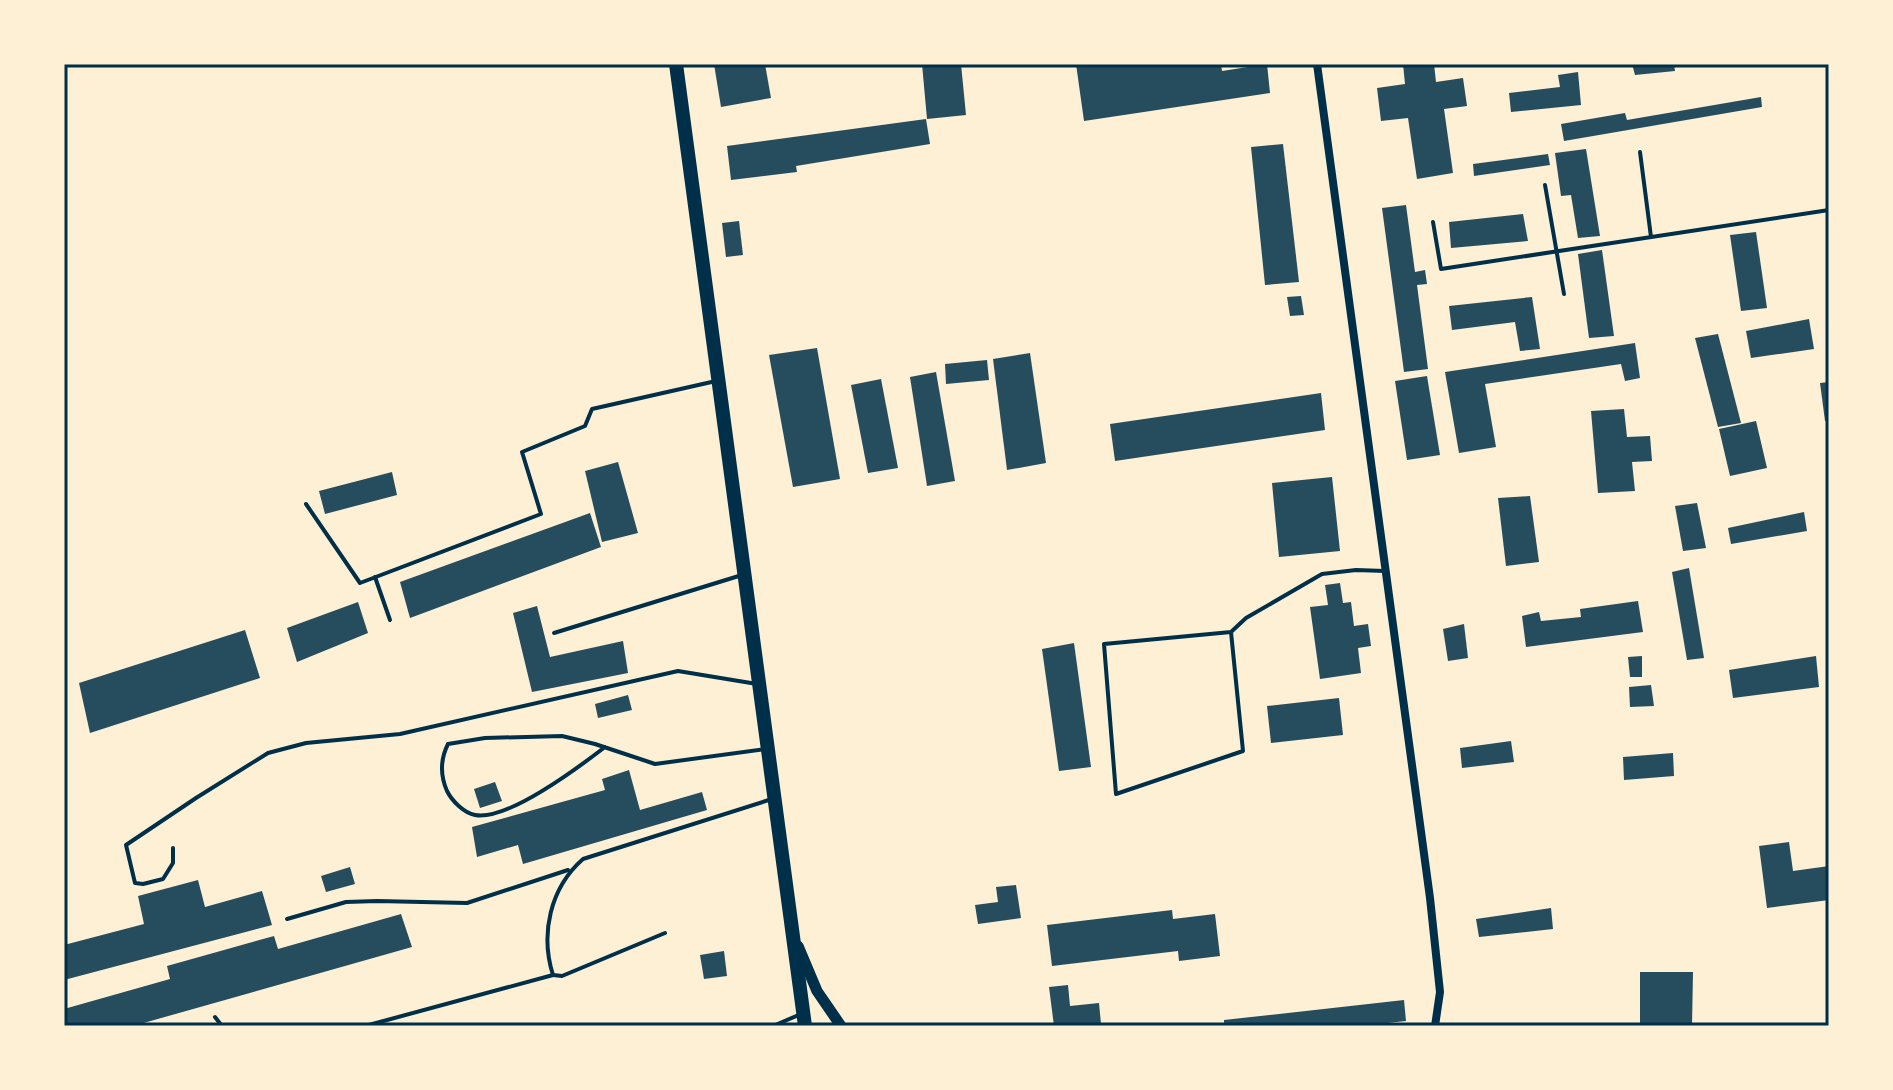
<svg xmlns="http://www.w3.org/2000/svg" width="1893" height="1090" font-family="'Fira Sans',sans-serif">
<rect width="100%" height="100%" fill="#fdf0d5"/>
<!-- building -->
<g fill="#264d5e">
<polygon points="714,64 765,64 771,98 721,107"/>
<polygon points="922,64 961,64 966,115 927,119"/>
<polygon points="1076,64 1221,64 1222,71 1267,64 1270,93 1084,121"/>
<polygon points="1403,64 1434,64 1436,82 1463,78 1467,106 1444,109 1453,173 1417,179 1408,118 1381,121 1377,88 1405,84"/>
<polygon points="1632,64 1674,64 1675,71 1635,75"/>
<polygon points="1578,72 1581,105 1511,112 1509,93 1560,87 1558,75"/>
<polygon points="1761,97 1762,107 1564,141 1561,124 1625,113 1627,120"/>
<polygon points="926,119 930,144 796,166 797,172 731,180 727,146"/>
<polygon points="1283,144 1299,282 1265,285 1251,147"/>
<polygon points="1586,149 1600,236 1578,238 1571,195 1561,196 1555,153"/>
<polygon points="1548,154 1550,165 1474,176 1473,164"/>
<polygon points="1406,205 1415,272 1425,270 1427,284 1417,285 1428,369 1404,372 1382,208"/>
<polygon points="1523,214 1528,241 1451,248 1449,222"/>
<polygon points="739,221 743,255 726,257 722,223"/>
<polygon points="1756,232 1767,308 1741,311 1730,235"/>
<polygon points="1602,250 1614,336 1589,338 1578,254"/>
<polygon points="1301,296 1304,315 1290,316 1287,297"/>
<polygon points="1532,297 1540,349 1520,351 1515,322 1452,330 1449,306"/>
<polygon points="1809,319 1814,349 1751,358 1746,331"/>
<polygon points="1718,334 1741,423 1718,427 1695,338"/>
<polygon points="1635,343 1640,378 1625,381 1621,364 1485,384 1496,447 1459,453 1445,372"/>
<polygon points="817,348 840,479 793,487 769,355"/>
<polygon points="1030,353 1046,463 1007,470 993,359"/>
<polygon points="987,360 989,380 946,384 945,364"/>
<polygon points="936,372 955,481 927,486 910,377"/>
<polygon points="1427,376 1440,455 1407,460 1395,381"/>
<polygon points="881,379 898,468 868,473 851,385"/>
<polygon points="1829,382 1829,421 1825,421 1820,383"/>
<polygon points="1321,393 1325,430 1115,461 1110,424"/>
<polygon points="1624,409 1627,437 1650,436 1652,461 1632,462 1635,491 1598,493 1591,411"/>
<polygon points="1756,421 1767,468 1730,476 1719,429"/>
<polygon points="618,462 638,533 602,542 585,471"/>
<polygon points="392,472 397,495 325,514 319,491"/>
<polygon points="1332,477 1340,551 1279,557 1272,483"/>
<polygon points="1530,496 1539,562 1506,566 1498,498"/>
<polygon points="1697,503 1706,548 1683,551 1675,506"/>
<polygon points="1804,512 1807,531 1731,544 1728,528"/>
<polygon points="590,513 601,547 410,618 400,582"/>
<polygon points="1689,568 1704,658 1687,660 1672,572"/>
<polygon points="1340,583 1343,603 1351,602 1354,626 1368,624 1371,646 1358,648 1361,673 1320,679 1310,607 1328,605 1325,585"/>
<polygon points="1638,601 1643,632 1526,647 1522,616 1539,612 1541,621 1581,617 1580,609"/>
<polygon points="358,602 368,633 297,662 287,628"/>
<polygon points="537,606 550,657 623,641 628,673 532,692 513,613"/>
<polygon points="1464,624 1468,658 1448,661 1443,629"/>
<polygon points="245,630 260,678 90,733 79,683"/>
<polygon points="1074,643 1091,767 1059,771 1042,649"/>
<polygon points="1642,656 1642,677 1630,677 1628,657"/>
<polygon points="1816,656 1819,687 1733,698 1729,670"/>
<polygon points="1651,685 1654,706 1630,707 1629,687"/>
<polygon points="628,695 632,710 598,718 595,704"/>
<polygon points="1339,698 1343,735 1271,743 1267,706"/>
<polygon points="1511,741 1514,762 1462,768 1460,748"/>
<polygon points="1673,753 1674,776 1624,780 1623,757"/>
<polygon points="629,770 640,810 702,792 707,810 523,864 518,845 477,857 472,827 605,790 602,779"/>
<polygon points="495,782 502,801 480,808 474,789"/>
<polygon points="1789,842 1793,871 1829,866 1829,900 1767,908 1759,846"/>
<polygon points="350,867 355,884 326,892 321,876"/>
<polygon points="198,880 205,907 262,891 272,925 64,980 64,945 144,924 138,896"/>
<polygon points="1016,885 1021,918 978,924 975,905 998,902 996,887"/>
<polygon points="1551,908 1553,929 1479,937 1476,919"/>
<polygon points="1172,910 1173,919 1215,914 1220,956 1179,961 1178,951 1052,966 1047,925"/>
<polygon points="401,914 412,947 133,1026 67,1026 64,1009 170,979 167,966 274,936 278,949"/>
<polygon points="724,951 727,976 704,979 700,955"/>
<polygon points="1640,972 1693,972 1692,1026 1640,1026"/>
<polygon points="1068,985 1070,1006 1099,1003 1101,1024 1054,1026 1049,987"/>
<polygon points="1404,1000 1406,1021 1360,1026 1224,1026 1224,1020"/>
</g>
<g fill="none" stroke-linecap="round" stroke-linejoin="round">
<!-- service -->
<g stroke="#003049" stroke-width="4">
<polyline points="1640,152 1651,237"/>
<polyline points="1545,185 1564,294"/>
<polyline points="1433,222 1441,269 1829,210"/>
<polyline points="306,504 360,583 541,514 522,452 585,426 592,409 716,381"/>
<polyline points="375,577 390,620"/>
<polyline points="1231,632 1243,751 1116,794 1104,644 1231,632 1246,618 1322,574 1356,570 1385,571"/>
<polyline points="554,633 742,575"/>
<path d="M605,747C579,767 507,821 475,815C464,813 452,801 447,791C440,775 440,760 448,744L485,738L562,736L595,744L655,764L766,749"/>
<polyline points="173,848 173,863 163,879 143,884 135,883 126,845 196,798 268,753 306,743 400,734 678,671 757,684"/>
<polyline points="287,919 346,902 377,901 467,903 568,870"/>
<path d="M665,933L562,976L553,975C540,934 550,888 583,859L772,799"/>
<polyline points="215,1017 222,1026"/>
<polyline points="365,1026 553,975"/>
<polyline points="773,1026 801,1014"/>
</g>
<!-- minor -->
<polyline stroke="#003049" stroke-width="8" points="1317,64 1430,898 1440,992 1435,1026"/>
<!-- tertiary -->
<polyline stroke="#003049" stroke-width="11" points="798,946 817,991 841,1026"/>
<!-- primary -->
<polyline stroke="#003049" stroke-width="14" points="676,64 805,1026"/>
</g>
<!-- border -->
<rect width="1893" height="1090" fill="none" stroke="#fdf0d5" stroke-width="132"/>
<rect x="66" y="66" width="1761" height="958" fill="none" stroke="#003049" stroke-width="3"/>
</svg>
